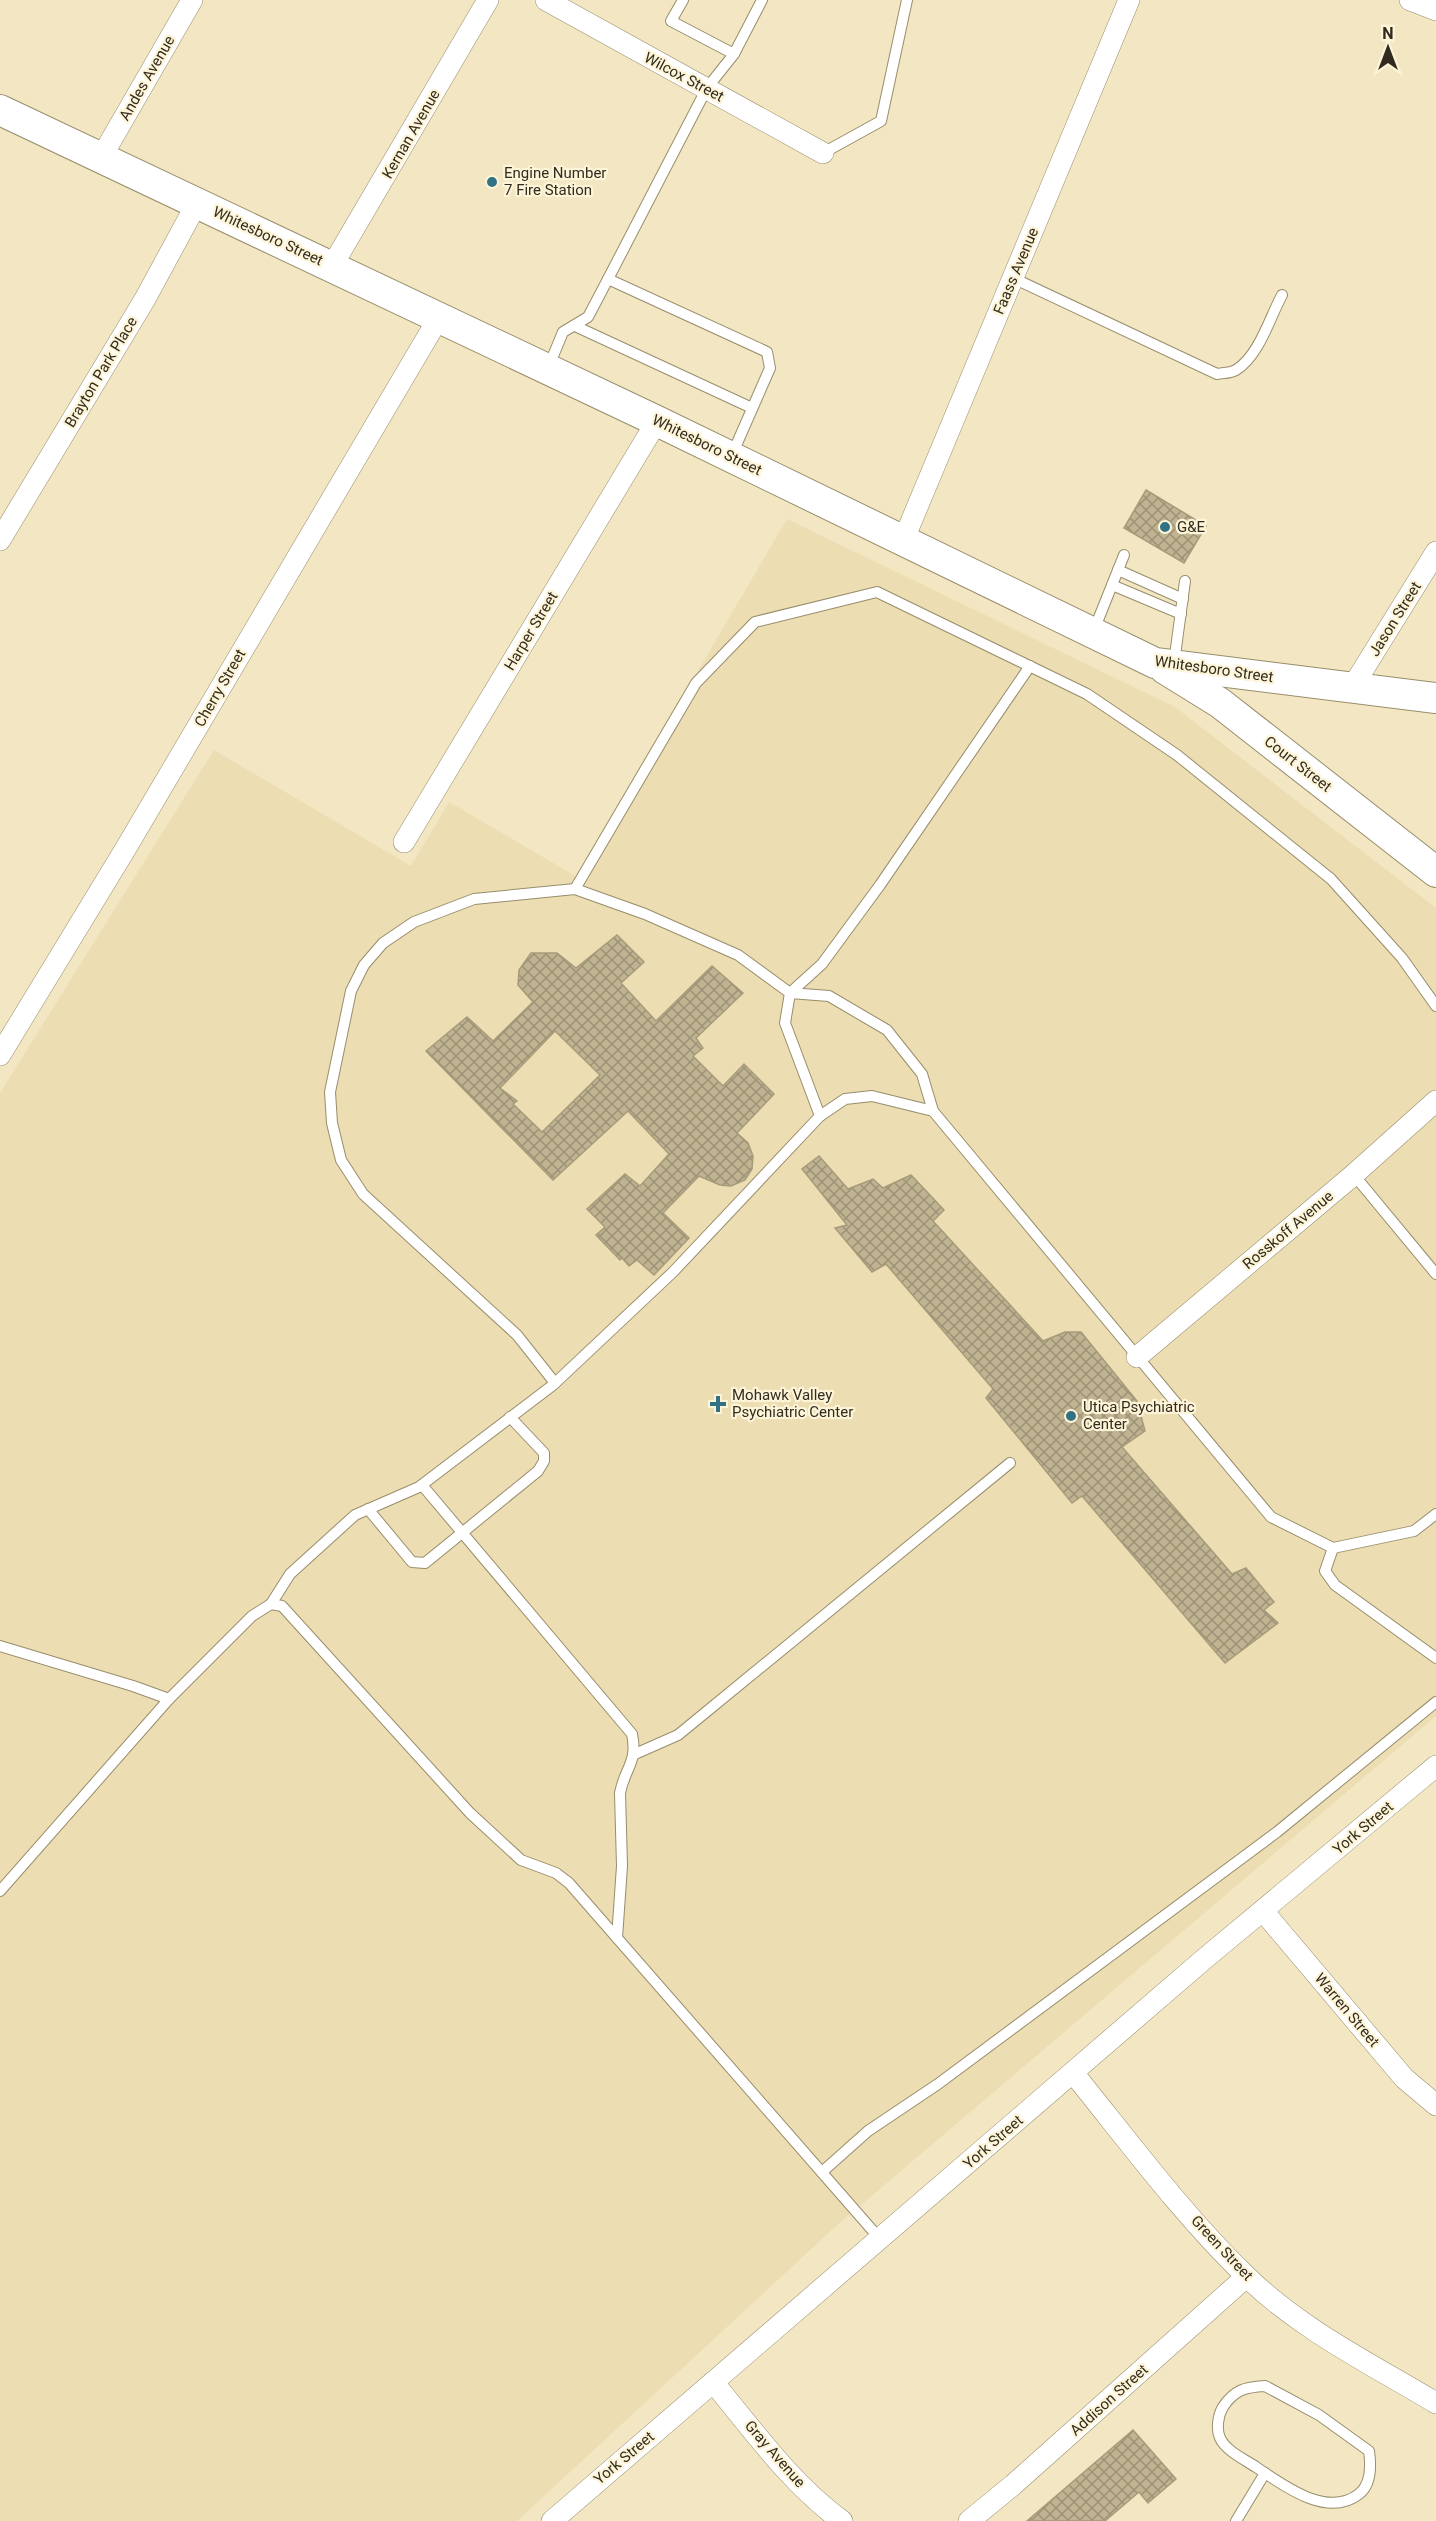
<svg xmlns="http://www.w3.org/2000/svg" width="1436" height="2521" font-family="Roboto,sans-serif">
<defs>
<pattern id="building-cross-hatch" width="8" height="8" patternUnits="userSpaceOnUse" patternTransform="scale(1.5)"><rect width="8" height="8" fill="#bfb391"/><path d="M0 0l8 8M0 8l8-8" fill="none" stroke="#9c9276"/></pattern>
</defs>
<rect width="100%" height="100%" fill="#f3e7c3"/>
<!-- built -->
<polygon fill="#ecddb2" points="787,519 1175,707 1436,908 1436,1716 835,2227 517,2521 0,2521 0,1093 214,750 411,866 449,802 577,877"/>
<!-- building -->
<g fill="url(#building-cross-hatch)" stroke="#a79b7a" stroke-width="1.5" fill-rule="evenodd">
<polygon points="1146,490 1206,526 1184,563 1124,528"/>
<path d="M617,935L644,962L621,983L656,1021L712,966L743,993L696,1038L703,1048L693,1056L723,1086L744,1064L774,1094L737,1133L748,1143L753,1156L752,1169L745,1180L731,1186L720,1185L699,1176L663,1213L689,1238L654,1275L637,1260L629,1266L622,1258L620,1260L596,1235L605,1227L587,1209L625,1174L640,1186L669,1154L628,1111L553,1180L426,1051L467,1017L493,1041L533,1002L518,985L519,970L531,953H557L576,968ZM555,1031L600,1075L542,1132L513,1104L517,1101L500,1088Z"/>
<polygon points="819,1156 848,1189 873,1179 883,1188 911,1175 944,1210 933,1221 1043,1341 1065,1332 1081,1332 1137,1401 1145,1431 1122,1447 1232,1574 1246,1568 1274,1602 1264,1610 1278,1623 1225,1663 1082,1496 1072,1503 986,1398 993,1389 886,1264 872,1272 835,1228 847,1225 802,1169"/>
<polygon points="1133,2430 1176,2479 1148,2503 1139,2492 1105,2521 1027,2521"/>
</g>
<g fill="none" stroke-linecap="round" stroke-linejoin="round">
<!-- lane casing -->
<g stroke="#988d6c" stroke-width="12">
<g id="lane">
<polyline points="683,0 671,21 734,54"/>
<polyline points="823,153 881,121 907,0"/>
<path d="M1013,278L1217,374C1223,373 1231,373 1236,370C1259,356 1270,317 1282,295"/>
<polyline points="608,279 707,88 734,54 762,0"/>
<polyline points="575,326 752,408"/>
<polyline points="548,368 563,332 588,317 608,279 767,352 770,368 731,457"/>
<polyline points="1118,570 1183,599"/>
<polyline points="1112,585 1181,614"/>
<polyline points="1094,630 1124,555"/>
<polyline points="1174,663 1185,581"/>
<polyline points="575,889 696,683 755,622 877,592 1087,694 1177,755 1331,879 1402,958 1436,1006"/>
<polyline points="820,1116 785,1023 790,993 829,996 887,1030 922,1074 933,1111"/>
<polyline points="1354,1175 1436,1274"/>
<polyline points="555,1383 517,1335 363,1194 341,1160 332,1123 330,1092 351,991 364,965 383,943 414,922 474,899 575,889 645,914 738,955 790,993 822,964 880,885 1030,666"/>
<path d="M422,1485L632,1734C638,1763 625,1767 620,1793L622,1866L617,1938"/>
<polyline points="368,1509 412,1562 425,1563 538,1471 544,1461 544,1453 510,1417"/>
<polyline points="1333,1548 1325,1571 1335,1585 1436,1658"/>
<polyline points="271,1604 290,1574 355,1515 419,1487 553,1385 673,1272 820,1116 845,1099 872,1096 933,1111 1271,1517 1333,1548 1414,1531 1436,1514"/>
<polyline points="0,1646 133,1686 169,1699 252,1616 271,1604 282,1606 470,1813 521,1860 556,1873 569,1883 880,2239"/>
<polyline points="635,1754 678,1735 1010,1463"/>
<polyline points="0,1891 169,1699"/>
<polyline points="822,2172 868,2131 938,2084 1277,1832 1436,1702"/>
<path d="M1265,2386L1319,2415L1369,2451C1371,2465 1372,2484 1359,2494C1327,2519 1283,2485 1256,2467C1244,2459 1226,2451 1220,2438C1216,2429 1218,2415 1223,2407C1234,2390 1245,2387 1265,2386Z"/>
<polyline points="1236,2521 1265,2473"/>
</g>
</g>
<!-- street casing -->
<g stroke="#988d6c" stroke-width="22">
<g id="street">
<polyline points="546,0 823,153"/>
<polyline points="1410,0 1436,10"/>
<polyline points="102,156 192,0"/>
<polyline points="332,266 488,0"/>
<polyline points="0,540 145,299 197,203"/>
<polyline points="903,541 1129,0"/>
<polyline points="1353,686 1436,552"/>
<polyline points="404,842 657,421"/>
<polyline points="0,1055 126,848 438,319"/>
<polyline points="1137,1357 1351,1177 1436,1101"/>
<polyline points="1263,1911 1404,2078 1436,2105"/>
<path d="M1074,2074C1129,2142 1183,2215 1246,2276C1300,2329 1371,2364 1436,2403"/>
<path d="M713,2382C753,2430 791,2484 842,2521"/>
<polyline points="552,2521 1203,1960 1436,1766"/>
<polyline points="969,2521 1013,2485 1246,2277"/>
</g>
</g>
<!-- secondary casing -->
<g stroke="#988d6c" stroke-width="32">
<g id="secondary">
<polyline points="0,110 657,421 1155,663 1436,698"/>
<polyline points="1165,669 1220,703 1436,872"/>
</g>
</g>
<!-- lane -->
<use href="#lane" stroke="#fff" stroke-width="10"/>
<!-- street -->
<use href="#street" stroke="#fff" stroke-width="21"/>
<!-- secondary -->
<use href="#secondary" stroke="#fff" stroke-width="30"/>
</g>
<!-- markers -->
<g fill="#317285" stroke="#fef4d8" stroke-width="2">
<circle cx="492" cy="182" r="6"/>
<circle cx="1165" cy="527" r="6"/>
<path d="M715 1395h6v6h6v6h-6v6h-6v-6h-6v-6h6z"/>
<circle cx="1071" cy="1416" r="6"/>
</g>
<g text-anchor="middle" stroke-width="4.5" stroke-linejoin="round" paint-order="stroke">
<!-- street labels -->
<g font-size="15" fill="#312c1f" stroke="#fef4d8">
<text transform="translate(684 77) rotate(28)" y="5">Wilcox Street</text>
<text transform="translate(147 78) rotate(-60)" y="5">Andes Avenue</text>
<text transform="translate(411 134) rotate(-60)" y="5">Kernan Avenue</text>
<text transform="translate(268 236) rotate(25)" y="5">Whitesboro Street</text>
<text transform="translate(1016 271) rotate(-67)" y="5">Faass Avenue</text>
<text transform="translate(101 372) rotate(-59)" y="5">Brayton Park Place</text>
<text transform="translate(707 445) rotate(26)" y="5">Whitesboro Street</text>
<text transform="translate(1395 619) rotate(-58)" y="5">Jason Street</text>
<text transform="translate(531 631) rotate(-59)" y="5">Harper Street</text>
<text transform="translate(1214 669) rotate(8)" y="5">Whitesboro Street</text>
<text transform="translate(220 688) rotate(-60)" y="5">Cherry Street</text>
<text transform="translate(1298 764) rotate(38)" y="5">Court Street</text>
<text transform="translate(1288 1230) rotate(-40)" y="5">Rosskoff Avenue</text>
<text transform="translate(1363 1828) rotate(-40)" y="5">York Street</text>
<text transform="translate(1347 2010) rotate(50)" y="5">Warren Street</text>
<text transform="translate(993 2142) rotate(-41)" y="5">York Street</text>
<text transform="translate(1222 2248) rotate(47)" y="5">Green Street</text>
<text transform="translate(1109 2400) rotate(-42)" y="5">Addison Street</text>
<text transform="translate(775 2454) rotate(49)" y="5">Gray Avenue</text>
<text transform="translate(624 2458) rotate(-40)" y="5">York Street</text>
</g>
<!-- poi labels -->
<g font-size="15" fill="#312c1f" stroke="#fef4d8" text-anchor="start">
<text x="504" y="178">Engine Number<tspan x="504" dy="17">7 Fire Station</tspan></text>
<text x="1177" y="532">G&amp;E</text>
<text x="732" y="1400">Mohawk Valley<tspan x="732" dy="17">Psychiatric Center</tspan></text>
<text x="1083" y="1412">Utica Psychiatric<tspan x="1083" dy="17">Center</tspan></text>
</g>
</g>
<!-- north arrow -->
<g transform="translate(1388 48)" stroke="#fef4d8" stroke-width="4.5" paint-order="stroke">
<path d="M0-4.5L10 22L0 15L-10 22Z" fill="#312c1f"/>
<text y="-9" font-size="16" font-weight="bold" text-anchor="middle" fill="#312c1f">N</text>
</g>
</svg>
